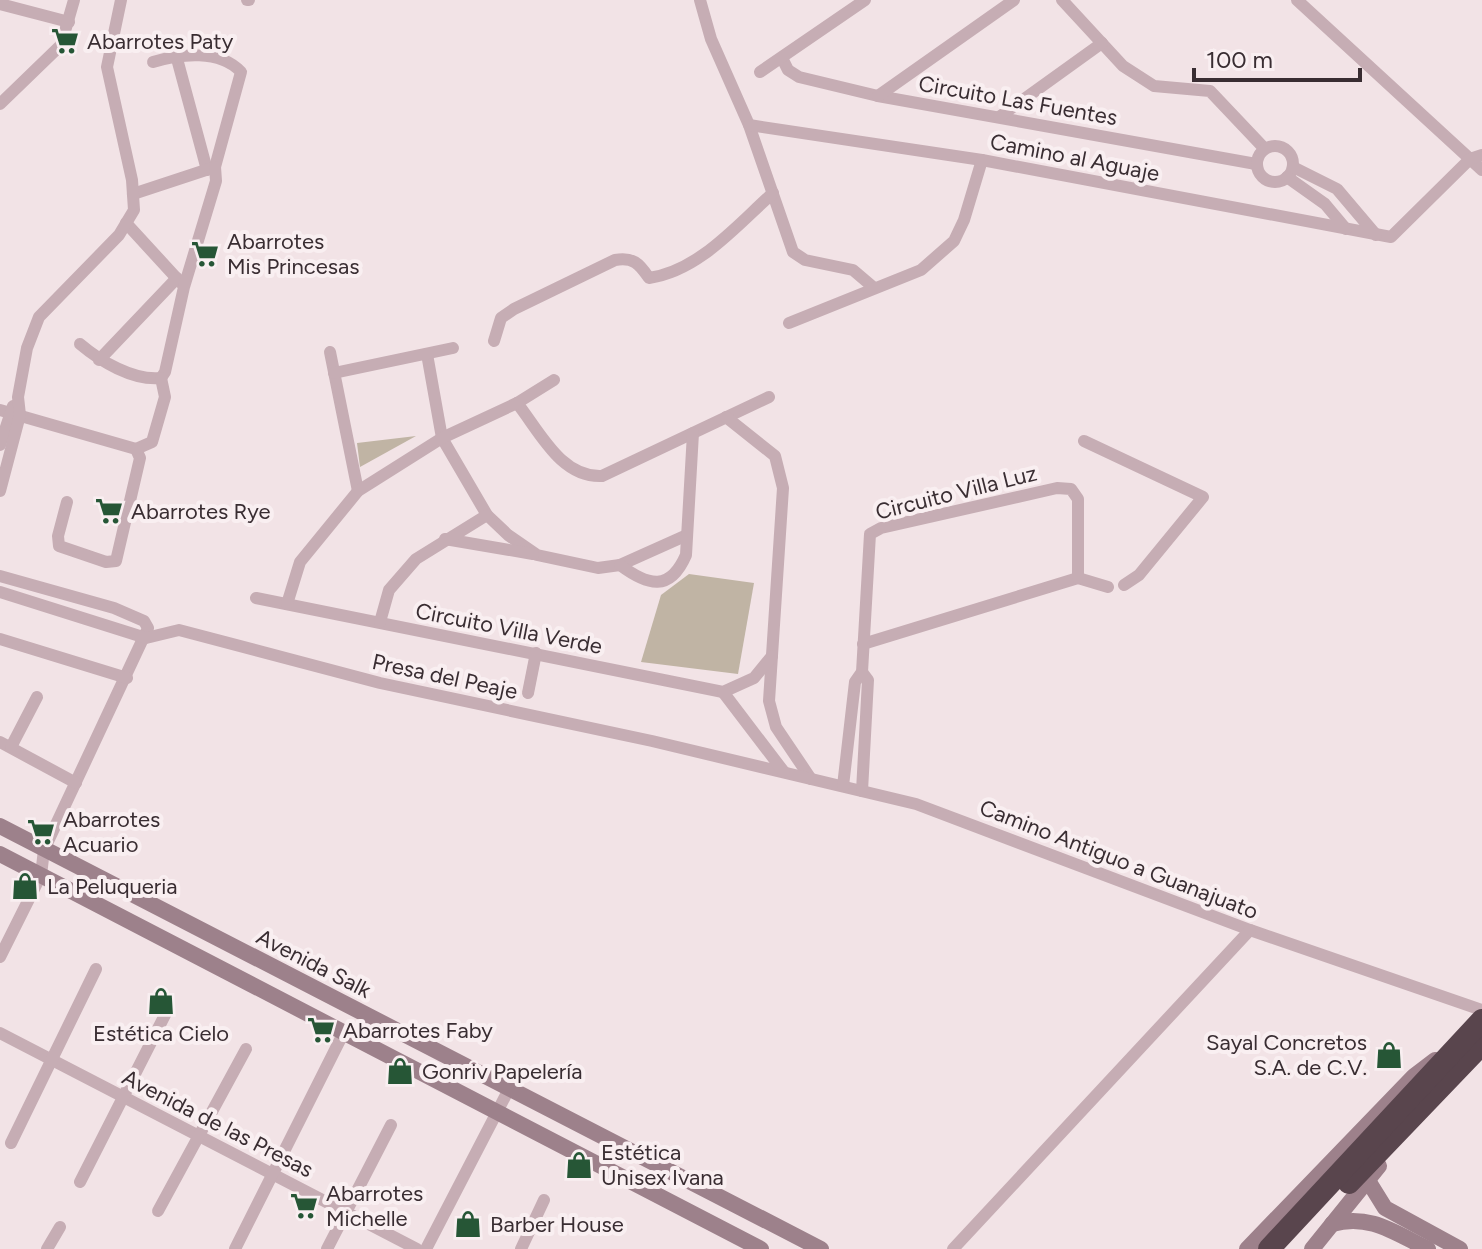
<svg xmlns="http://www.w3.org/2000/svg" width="1482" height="1249" font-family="Figtree,sans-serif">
<rect width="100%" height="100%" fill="#f2e3e6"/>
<!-- green -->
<g fill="#c0b4a4">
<polygon points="416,436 360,467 357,443"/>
<polygon points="689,574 754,583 738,674 641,662 661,595"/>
</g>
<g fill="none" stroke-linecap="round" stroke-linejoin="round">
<!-- street -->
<g stroke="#c6adb4" stroke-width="12">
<polyline points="247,0 249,0"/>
<polyline points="700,0 711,39 749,125 793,252 805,260 853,270 873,287"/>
<polyline points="1062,0 1123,66 1154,86 1210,91 1264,148"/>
<polyline points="1297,0 1482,170"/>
<polyline points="0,4 69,22"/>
<polyline points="176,55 207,170"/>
<polyline points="782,58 788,70 799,77 878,96 1256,164"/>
<polyline points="760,72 865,0"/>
<polyline points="878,96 1014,0"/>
<polyline points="0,104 61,45 74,0"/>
<polyline points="999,117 1102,43"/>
<polyline points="749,125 982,160 1391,237 1470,159 1482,155"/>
<circle cx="1275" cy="164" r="18"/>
<polyline points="1293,167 1337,189 1376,235"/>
<polyline points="1287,177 1325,204 1346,229"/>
<path d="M133,194L215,167L241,72C220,49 180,54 153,62"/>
<polyline points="126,223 181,283"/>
<polyline points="789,323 921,270 954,241 964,220 982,160"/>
<path d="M494,341L501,318L514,309L615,260C633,257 639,263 649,278C699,271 737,225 773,193"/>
<path d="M80,344C100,361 133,381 161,378"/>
<polyline points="330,352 358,491"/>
<polyline points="427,354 442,438 487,515 508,535 537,555 598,568 620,565 687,535"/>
<polyline points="99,360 177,278"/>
<polyline points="334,373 453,348"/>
<polyline points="161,378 165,372 184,287 216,181 215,167"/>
<path d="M517,403C540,432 561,478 602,476L769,397"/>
<polyline points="0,410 136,449 140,458 116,561 106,562 59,546 58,536 67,502"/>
<polyline points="726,417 775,456 783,488 769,701 776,727 811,779"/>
<polyline points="1084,441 1203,497 1139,575 1124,585"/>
<polyline points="0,445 13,406"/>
<polyline points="136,449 152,442 165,397 161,378"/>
<polyline points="0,491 20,415 18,397 27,348 39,317 119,235 134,210 132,180 107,67 121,0"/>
<polyline points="445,539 533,554"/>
<path d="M620,565C648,586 670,592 686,555L693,433"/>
<polyline points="0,576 114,608 144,621 148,628 44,850 41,875 0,957"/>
<polyline points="0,592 146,638 179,630 380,683 652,741 916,804 1250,930 1482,1010"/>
<polyline points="256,598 723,692 754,678 772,656"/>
<polyline points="287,604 300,562 358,491 442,438 517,403 554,380"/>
<polyline points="380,622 389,590 416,559 487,515"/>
<polyline points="0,639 127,678"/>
<polyline points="863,644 1078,578 1108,587"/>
<polyline points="862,672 868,680 862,791"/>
<polyline points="723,692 784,772"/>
<polyline points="528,693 536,653"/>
<polyline points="0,742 76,783"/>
<polyline points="11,747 37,697"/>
<polyline points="843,786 855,682 862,672 870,534 881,528 1057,488 1071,489 1078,499 1078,578"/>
<polyline points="0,1033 417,1249"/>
<polyline points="11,1143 96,969"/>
<polyline points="80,1182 169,1007"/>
<polyline points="158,1211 246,1049"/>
<polyline points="47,1249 60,1227"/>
<polyline points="235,1249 344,1032"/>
<polyline points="327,1249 391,1125"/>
<polyline points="426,1249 509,1089"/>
<polyline points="521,1249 544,1200"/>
<polyline points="953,1249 1250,930"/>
</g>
<!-- secondary -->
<g stroke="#9d818b" stroke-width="16">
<polyline points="0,826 821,1249"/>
<polyline points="0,854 761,1249"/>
<polyline points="1367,1179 1385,1208 1460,1249"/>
<path d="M1332,1224C1369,1213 1395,1233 1428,1249"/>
<polyline points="1247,1249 1414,1076 1435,1060"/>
<polyline points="1312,1249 1379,1166"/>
</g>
<!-- highway -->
<g stroke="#59454d" stroke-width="22">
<polyline points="1349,1183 1482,1044"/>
<polyline points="1269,1249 1482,1020"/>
</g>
</g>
<!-- icons -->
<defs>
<g id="supermarket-bare" transform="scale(2.16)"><path d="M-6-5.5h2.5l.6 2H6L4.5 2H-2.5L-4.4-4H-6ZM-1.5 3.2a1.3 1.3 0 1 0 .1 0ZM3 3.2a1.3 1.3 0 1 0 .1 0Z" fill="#265636" stroke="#f9eff1" stroke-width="2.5" paint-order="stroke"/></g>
<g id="shop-bare" transform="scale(2.16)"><path d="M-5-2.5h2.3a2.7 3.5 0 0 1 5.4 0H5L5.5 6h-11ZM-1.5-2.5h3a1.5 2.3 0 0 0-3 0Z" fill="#265636" stroke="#f9eff1" stroke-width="2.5" paint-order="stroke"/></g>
</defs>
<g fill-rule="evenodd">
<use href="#supermarket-bare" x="65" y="41"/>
<use href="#supermarket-bare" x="205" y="254"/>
<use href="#supermarket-bare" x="109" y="511"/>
<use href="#supermarket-bare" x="41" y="832"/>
<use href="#shop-bare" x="25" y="886"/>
<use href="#shop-bare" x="161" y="1001"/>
<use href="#supermarket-bare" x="321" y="1030"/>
<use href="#shop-bare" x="1389" y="1055"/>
<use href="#shop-bare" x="400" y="1071"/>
<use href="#shop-bare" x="579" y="1165"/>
<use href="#supermarket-bare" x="304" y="1206"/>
<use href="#shop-bare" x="468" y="1224"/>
</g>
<g text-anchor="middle" stroke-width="8" stroke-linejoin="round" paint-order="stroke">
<!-- poi labels -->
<g font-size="22" fill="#392d32" stroke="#f9eff1" text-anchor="start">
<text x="87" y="49">Abarrotes Paty</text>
<text x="227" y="249">Abarrotes<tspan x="227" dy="25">Mis Princesas</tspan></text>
<text x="131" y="519">Abarrotes Rye</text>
<text x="63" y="827">Abarrotes<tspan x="63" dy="25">Acuario</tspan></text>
<text x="47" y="894">La Peluqueria</text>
<text x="343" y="1038">Abarrotes Faby</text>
<text x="161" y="1041" text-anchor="middle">Estética Cielo</text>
<text x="1367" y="1050" text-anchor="end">Sayal Concretos<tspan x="1367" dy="25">S.A. de C.V.</tspan></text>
<text x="422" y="1079">Gonriv Papelería</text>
<text x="601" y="1160">Estética<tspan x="601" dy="25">Unisex Ivana</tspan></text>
<text x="326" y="1201">Abarrotes<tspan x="326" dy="25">Michelle</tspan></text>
<text x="490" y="1232">Barber House</text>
</g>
<!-- street labels -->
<g font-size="22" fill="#392d32" stroke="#f9eff1">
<text transform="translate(1018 100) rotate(10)" y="8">Circuito Las Fuentes</text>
<text transform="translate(1075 157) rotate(11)" y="8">Camino al Aguaje</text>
<text transform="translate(956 492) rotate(-14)" y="8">Circuito Villa Luz</text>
<text transform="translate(509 628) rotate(11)" y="8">Circuito Villa Verde</text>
<text transform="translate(445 676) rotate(12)" y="8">Presa del Peaje</text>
<text transform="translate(1119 859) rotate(21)" y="8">Camino Antiguo a Guanajuato</text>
<text transform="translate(314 963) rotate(27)" y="8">Avenida Salk</text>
<text transform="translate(218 1123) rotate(27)" y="8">Avenida de las Presas</text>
</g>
</g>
<!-- scale -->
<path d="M1194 68v12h166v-12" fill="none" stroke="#392d32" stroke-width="4"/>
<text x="1206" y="68" font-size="24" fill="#392d32" stroke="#f9eff1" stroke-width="6" paint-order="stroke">100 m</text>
</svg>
